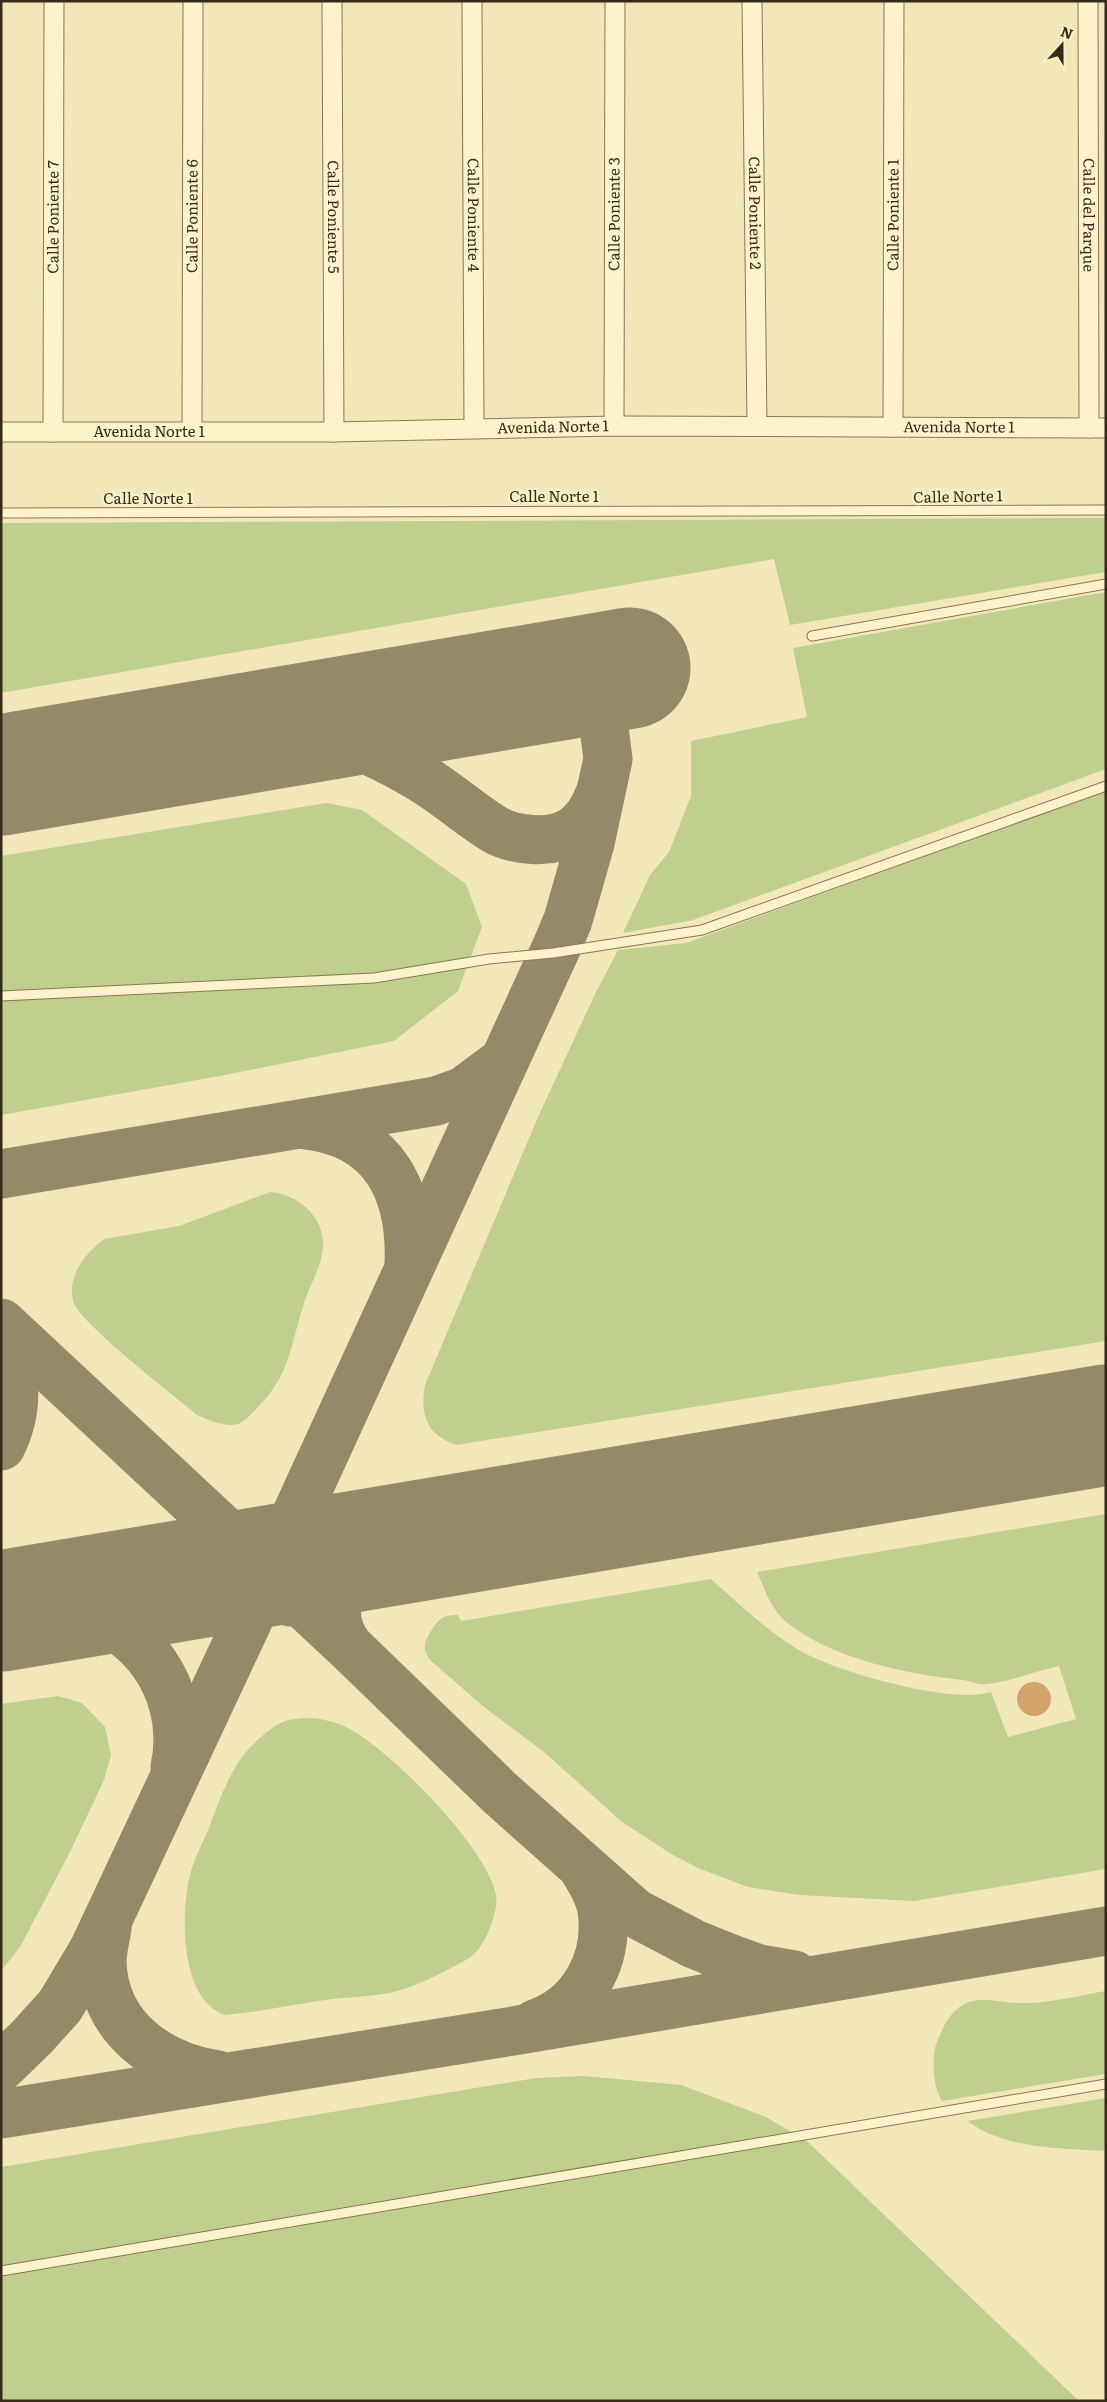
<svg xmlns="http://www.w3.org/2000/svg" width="1107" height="2402" font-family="Literata,serif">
<rect width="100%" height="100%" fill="#f1e7b9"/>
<!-- green -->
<g fill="#c0cf8d">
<polygon points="1106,518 1106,572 790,625 774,559 1,693 1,523"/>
<polygon points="1106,592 1106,769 693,920 623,933 650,875 669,852 691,796 691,741 807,717 793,648"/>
<path d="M1106,790V1341L456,1445C426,1434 420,1415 425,1385L538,1117L595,994L618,950L686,943Z"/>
<polygon points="327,803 362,810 466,884 482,927 458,991 394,1041 220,1076 1,1115 1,856"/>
<path d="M270,1192C296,1194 322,1214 323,1242C324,1262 311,1283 305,1300C291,1342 291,1374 258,1407C252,1413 246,1421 238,1424C226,1428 209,1420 197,1415C175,1396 79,1323 73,1301C67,1275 85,1254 104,1239L179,1226Z"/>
<path d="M1106,1514V1869L914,1901L799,1895L748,1887L698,1868L673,1855L622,1822L544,1752L484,1707L430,1660C427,1656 424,1650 425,1645C426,1638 436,1621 442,1618C447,1615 454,1615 458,1615L461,1621L711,1579C739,1604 766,1630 797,1649C833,1671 951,1705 991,1692L1008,1737L1076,1719L1059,1666C1035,1671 1010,1682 986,1684C979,1685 971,1681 963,1680C906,1674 831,1659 785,1621C770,1607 765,1590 757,1572Z"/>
<polygon points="58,1696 82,1703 105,1727 111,1755 104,1780 70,1852 20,1947 1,1971 1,1704"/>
<path d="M304,1718C320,1718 334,1721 348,1728C390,1750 487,1847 496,1895C499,1909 487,1940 477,1951C470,1959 458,1964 449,1969C435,1976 420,1984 404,1989C377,1998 346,1996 318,2001C287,2006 256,2012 225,2015C179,2000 180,1910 191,1871C195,1858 201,1845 207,1833C216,1809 225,1782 240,1760C250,1746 268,1728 285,1721C291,1719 298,1719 304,1718Z"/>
<path d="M1106,1991V2074L942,2101C934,2087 933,2072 934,2057C934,2046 939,2038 943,2028C965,1985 994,2005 1030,2003C1055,2002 1081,1995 1106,1991Z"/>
<polygon points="584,2076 681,2085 766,2117 808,2142 1079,2401 1,2401 1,2167 536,2078"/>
<path d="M1106,2098V2151C1062,2148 1003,2149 968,2121Z"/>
</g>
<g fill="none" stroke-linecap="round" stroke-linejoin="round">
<!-- taxiway -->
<g stroke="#948969" stroke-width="49">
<path d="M236,736C275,732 313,730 352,744C377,753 403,767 426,781C450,796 471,815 494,829C514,841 551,844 571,832C585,824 595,808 600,793"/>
<path d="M306,1125C385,1134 412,1192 409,1265"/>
<polyline points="1,1174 436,1101 464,1091 503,1062"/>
<polyline points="1,1323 349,1647 500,1793 635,1913 694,1944 726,1957 759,1969 794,1975"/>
<path d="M1,1339C17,1376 19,1410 1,1446"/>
<polyline points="254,1532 283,1543 301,1546 377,1547"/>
<path d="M105,1593C151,1586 205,1571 252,1583C265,1587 278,1595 290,1602"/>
<path d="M23,1607C44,1609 67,1609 88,1615C152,1634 189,1703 175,1767"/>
<path d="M349,1647C331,1623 332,1591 353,1568C365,1556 382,1550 397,1545"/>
<path d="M107,1928C105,1940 102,1951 102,1962C104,2028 158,2066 218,2075"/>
<path d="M535,2024C583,2008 609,1960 602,1910C600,1895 591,1881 583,1868"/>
<polyline points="1,2067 32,2037 60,2006 94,1949 243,1631 558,944 568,920 590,843 608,759 597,672"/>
<polyline points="1,2114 519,2030 1106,1931"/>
</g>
<!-- runway -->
<g stroke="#948969" stroke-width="121">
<polyline points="1,775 630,668"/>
<polyline points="1,1611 1106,1425"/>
</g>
</g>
<!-- building -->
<circle fill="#d3a36b" cx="1034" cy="1699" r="17"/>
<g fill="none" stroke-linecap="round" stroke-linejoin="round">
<!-- service casing -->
<g stroke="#897653" stroke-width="11">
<g id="service">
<polyline points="1,513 1106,510"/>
<polyline points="812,636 1106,584"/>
<polyline points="1,996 374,978 489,959 553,953 702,930 1106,786"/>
<polyline points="1,2271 1106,2084"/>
</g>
</g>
<!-- minor casing -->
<g stroke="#897653" stroke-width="21">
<g id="minor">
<path id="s1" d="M332,1L334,432"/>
<path id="s2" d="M472,1L474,428"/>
<path id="s3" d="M752,1L757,425"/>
<path id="s4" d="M1088,1L1089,428"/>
<path id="s5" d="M614,426L615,1"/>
<path id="s6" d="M893,427L894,1"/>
<path id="s7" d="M192,431L193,1"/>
<path id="s8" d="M1,432H334L614,426L1106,428"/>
<path id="s9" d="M53,432L54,1"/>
</g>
</g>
<!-- service -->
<use href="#service" stroke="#fcf3cd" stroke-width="9"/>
<!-- minor -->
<use href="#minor" stroke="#fcf3cd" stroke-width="19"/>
</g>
<g text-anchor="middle" stroke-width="5" stroke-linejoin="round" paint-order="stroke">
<!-- street labels -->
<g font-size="15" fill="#362b19" stroke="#f8f0c9">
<text dy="5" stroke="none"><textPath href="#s5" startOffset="212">Calle Poniente 3</textPath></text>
<text dy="5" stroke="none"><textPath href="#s3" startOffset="212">Calle Poniente 2</textPath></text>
<text dy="5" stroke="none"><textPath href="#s6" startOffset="212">Calle Poniente 1</textPath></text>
<text dy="5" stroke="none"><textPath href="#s2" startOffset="214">Calle Poniente 4</textPath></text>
<text dy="5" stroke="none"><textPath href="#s4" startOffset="214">Calle del Parque</textPath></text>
<text dy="5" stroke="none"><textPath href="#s7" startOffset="215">Calle Poniente 6</textPath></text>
<text dy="5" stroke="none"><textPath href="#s9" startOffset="215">Calle Poniente 7</textPath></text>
<text dy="5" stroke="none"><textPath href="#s1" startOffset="216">Calle Poniente 5</textPath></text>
<text dy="5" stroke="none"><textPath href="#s8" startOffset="552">Avenida Norte 1</textPath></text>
<text dy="5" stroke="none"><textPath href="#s8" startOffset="958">Avenida Norte 1</textPath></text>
<text dy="5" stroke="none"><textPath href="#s8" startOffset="148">Avenida Norte 1</textPath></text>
<text x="554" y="502">Calle Norte 1</text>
<text transform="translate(958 497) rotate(-1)" y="5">Calle Norte 1</text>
<text x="148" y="504">Calle Norte 1</text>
</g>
</g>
<!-- border -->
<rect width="1107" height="2402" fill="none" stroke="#362b19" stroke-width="5"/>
<!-- north arrow -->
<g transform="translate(1062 45) rotate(21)" stroke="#f8f0c9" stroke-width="4" paint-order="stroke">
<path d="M0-4L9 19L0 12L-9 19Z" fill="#362b19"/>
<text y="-8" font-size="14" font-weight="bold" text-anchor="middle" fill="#362b19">N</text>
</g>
</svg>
